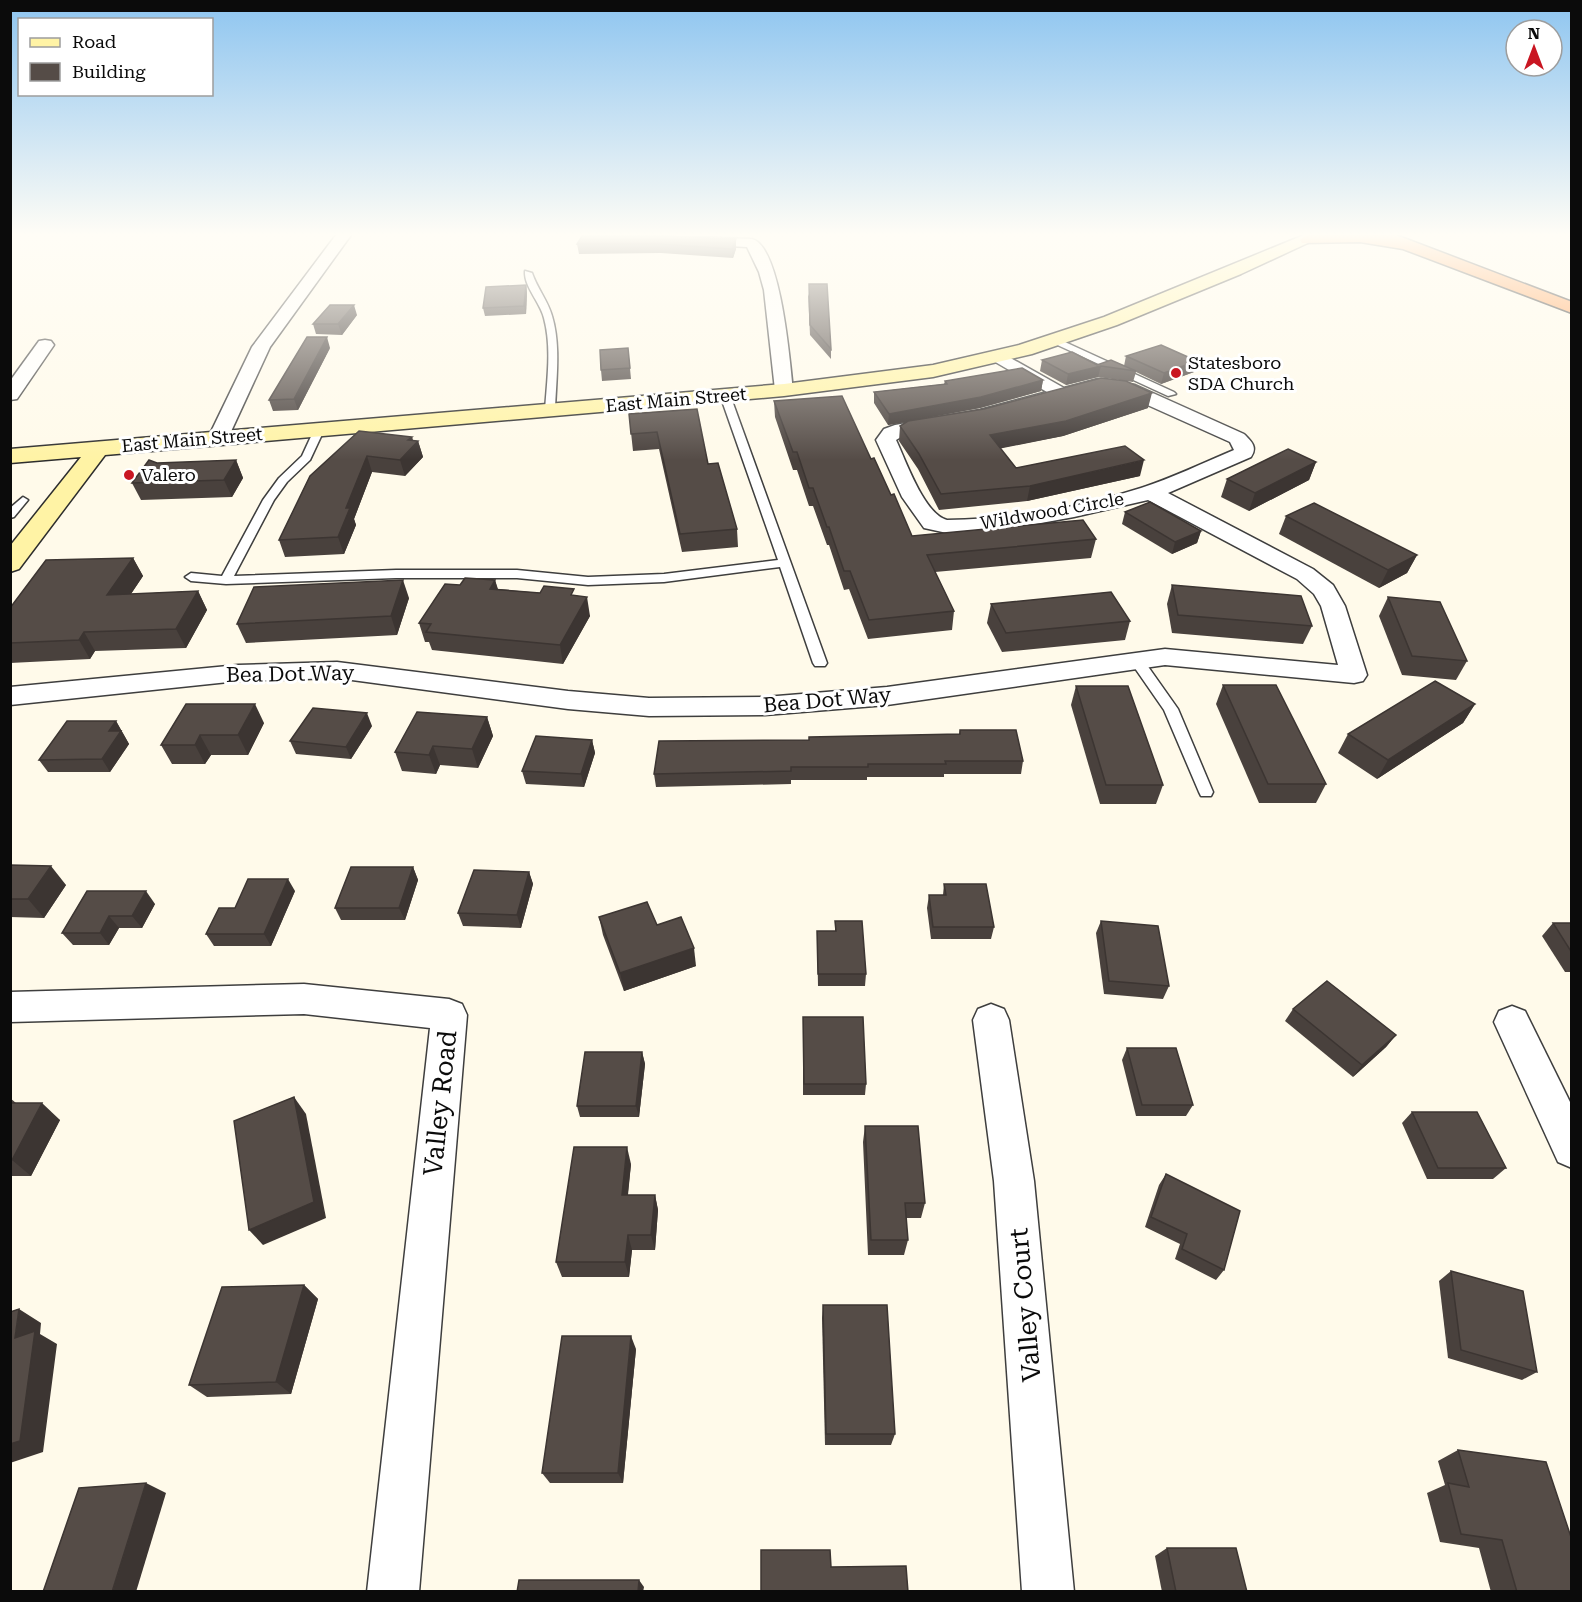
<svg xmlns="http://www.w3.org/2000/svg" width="1582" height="1602" font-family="'Roboto Serif',serif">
<rect width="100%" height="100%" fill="#fffaea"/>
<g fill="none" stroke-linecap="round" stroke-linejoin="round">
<!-- lane casing -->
<g stroke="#3e3e3e" stroke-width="3">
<g id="lane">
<path d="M525,271L532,273C537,288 548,301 552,316C561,346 556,380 555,411L550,414L545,411C547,380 552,348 544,318C540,302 524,287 525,271Z"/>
<polygon points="1054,337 1174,392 1176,394 1168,396 1051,342 1050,340"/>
<polygon points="725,392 730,395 827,663 825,666 815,666 813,663 780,567 664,582 588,585 517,578 396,578 226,584 191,581 185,577 191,573 222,576 263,500 279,478 302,456 314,430 319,427 324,430 310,460 287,482 274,500 234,576 396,570 517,570 588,577 664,574 778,560 720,395"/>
<polygon points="23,497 28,500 14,517 10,518 10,508"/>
<polygon points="1137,657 1142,658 1178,709 1213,792 1211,796 1201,796 1199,792 1164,710 1130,661"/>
</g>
</g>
<!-- street casing -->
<g stroke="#3e3e3e" stroke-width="3">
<g id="street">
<polygon points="336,235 351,235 270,347 228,438 225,442 211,442 208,438 252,347"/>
<path d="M697,237L752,239C781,246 790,363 793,390L791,394H777L775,390L764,290L759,272L747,247L692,244L690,241L692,238Z"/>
<polygon points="45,340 51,341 54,345 17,399 10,400 10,381 39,341"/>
<path d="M998,351L1064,388L1098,379L1135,385L1244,434C1251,441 1258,447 1251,457L1168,493L1313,569L1333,585L1345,606L1367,675L1363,681L1354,683L1165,665L887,705L765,715L649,716L568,709L337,678L238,681L10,705V687L238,665L337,662L568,691L649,698L765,697L887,687L1165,649L1338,665L1321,606L1314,594L1297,579L1148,500L1074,517L1003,530L947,533L924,528L902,497L876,440L884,429L895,425L980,410L1047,392L992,360L989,356L992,352ZM1098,390L1123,394L1230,442L1234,450C1203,463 1172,478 1141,488C1079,508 1011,519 947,520C924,514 906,461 896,440L906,434L981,422Z"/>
<polygon points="304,984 449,999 462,1004 467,1015 419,1592 367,1592 430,1028 304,1014 10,1022 10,992"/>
<polygon points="991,1004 1004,1009 1009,1020 1034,1181 1074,1592 1022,1592 994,1181 973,1020 978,1009"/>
<polygon points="1512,1006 1525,1011 1572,1106 1572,1168 1558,1162 1494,1022 1499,1011"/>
</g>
</g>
<!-- secondary casing -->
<g stroke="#2d2d2d" stroke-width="3">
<polygon id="secondary" points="1304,235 1325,235 1241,274 1117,325 1032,354 933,377 784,396 105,455 19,569 10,572 10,546 81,457 10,463 10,449 784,384 933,365 1019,345 1104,317"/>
</g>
<!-- highway casing -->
<g stroke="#1c1c1c" stroke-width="3">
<polygon id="highway" points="1307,235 1396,235 1572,302 1572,313 1403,249 1360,242 1302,243 1300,240"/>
</g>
<!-- lane -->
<use href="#lane" fill="#fff" fill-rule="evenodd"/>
<!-- street -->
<use href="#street" fill="#fff" fill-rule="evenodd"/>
<!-- secondary -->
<use href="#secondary" fill="#fff3a5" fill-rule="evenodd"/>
<!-- highway -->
<use href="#highway" fill="#ff9848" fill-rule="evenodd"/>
</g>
<!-- wall -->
<g fill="#49413d">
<polygon points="736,239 736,249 733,258 661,253 579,254 577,244"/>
<polygon points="526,285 527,293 526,314 485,316 483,308"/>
<polygon points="808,294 831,349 831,359 810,335"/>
<polygon points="357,315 342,335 316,334 313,324"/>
<polygon points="330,348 298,410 273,411 269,400"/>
<polygon points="628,348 631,379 602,381 601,370"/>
<polygon points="1126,356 1197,361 1194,372 1161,384 1136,372 1133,382 1098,377 1066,385 1040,371 1042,360 1097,365 1124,366"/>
<polygon points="1043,380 1041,391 980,408 921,419 1148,408 1063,436 1000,448 1016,468 1140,476 1027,501 939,510 918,469 899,441 900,426 907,422 888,425 874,403 874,392 944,384 945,381"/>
<polygon points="774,401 871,459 912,536 1096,539 1091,558 935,572 954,611 952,630 868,639 849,589 844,590 829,545 827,545 813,506 809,506 797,470 793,470 775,417"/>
<polygon points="629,414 708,464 737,529 738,547 682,552 659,449 633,451"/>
<polygon points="412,437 413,441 418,441 423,457 405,476 372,472 354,519 356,525 344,554 285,557 279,540 310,476"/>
<polygon points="236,460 243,478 232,497 141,500 132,483"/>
<polygon points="1316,462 1309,480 1249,511 1221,497 1227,479"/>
<polygon points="1125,512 1201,531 1197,543 1172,554 1122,524"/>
<polygon points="1286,516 1417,555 1407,573 1379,588 1279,534"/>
<polygon points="133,558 143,576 131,594 198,591 207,610 186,648 95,651 90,659 10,663 10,608"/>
<polygon points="495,580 498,589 575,596 590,616 563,664 432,650 429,642 425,642 419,623 460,585"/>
<polygon points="1172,585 1312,626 1303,644 1172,633 1167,604"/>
<polygon points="1388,597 1467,661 1456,680 1402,675 1379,616"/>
<polygon points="409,598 397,635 246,643 237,624"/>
<polygon points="991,604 1130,621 1125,640 1002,652 987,623"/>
<polygon points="1223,685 1326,784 1316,803 1259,803 1216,704"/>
<polygon points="1076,686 1163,785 1156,804 1100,804 1071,705"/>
<polygon points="186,704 264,723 248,755 211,755 205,764 172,764 161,745"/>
<polygon points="1475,704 1463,723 1377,779 1338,753 1348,734"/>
<polygon points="487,717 493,736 478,768 440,765 436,774 402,771 395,752"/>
<polygon points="116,721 129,744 110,772 48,772 39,760"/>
<polygon points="372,726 351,759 296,754 290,741"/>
<polygon points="960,730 1023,761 1021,774 944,774 944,777 867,777 867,780 791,780 791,784 656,787 654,774 809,740 959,734"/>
<polygon points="592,740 595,753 584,787 526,784 522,771"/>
<polygon points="10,865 66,885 44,918 10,917"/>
<polygon points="413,867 418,880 405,920 341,920 335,908"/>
<polygon points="529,872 533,884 521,928 463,926 458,913"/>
<polygon points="944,884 994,927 991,939 931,939 927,908 929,895 943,895"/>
<polygon points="87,891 155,904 142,928 119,928 109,945 73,945 62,933"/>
<polygon points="295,891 271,946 214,946 206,934 235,908"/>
<polygon points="599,917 657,925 696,966 624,991 603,935"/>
<polygon points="835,921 866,974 865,986 818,986 817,931 835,931"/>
<polygon points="1101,921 1169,986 1163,999 1104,994 1096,933"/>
<polygon points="1553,923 1572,923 1572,972 1565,972 1542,936"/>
<polygon points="1293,1009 1396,1035 1386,1047 1353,1077 1285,1021"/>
<polygon points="803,1017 866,1084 865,1095 803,1095"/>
<polygon points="1127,1048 1193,1105 1186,1116 1136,1116 1122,1060"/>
<polygon points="642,1052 645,1064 639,1117 580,1117 577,1106"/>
<polygon points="10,1098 16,1103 60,1120 31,1176 10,1176"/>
<polygon points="1412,1112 1506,1168 1493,1179 1427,1179 1402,1123"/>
<polygon points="865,1126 925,1203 921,1218 906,1218 908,1240 904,1255 868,1255 863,1142"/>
<polygon points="631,1164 628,1195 655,1195 658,1210 655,1250 632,1250 629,1277 562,1277 556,1262"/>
<polygon points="1166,1174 1224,1270 1216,1280 1175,1259 1180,1244 1145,1227 1159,1185"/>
<polygon points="1451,1271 1537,1372 1522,1380 1448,1358 1439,1281"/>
<polygon points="304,1285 318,1299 291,1394 207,1397 189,1385"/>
<polygon points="823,1305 895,1434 891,1445 825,1445 822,1318"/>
<polygon points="636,1349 623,1483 550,1483 542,1473"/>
<polygon points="1458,1450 1572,1592 1491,1592 1479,1548 1440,1542 1427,1493 1445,1485 1438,1461"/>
<polygon points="1167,1548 1247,1592 1162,1592 1155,1556"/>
</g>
<!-- shaded-wall -->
<g fill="#3c3532">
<polygon points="736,239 736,249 733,258 732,249"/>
<polygon points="526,285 527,293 526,314 524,306"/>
<polygon points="354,305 357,315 342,335 338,324"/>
<polygon points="327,337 330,348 298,410 294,399"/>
<polygon points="1197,361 1194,372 1161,384 1164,373"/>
<polygon points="1101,366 1098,377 1066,385 1068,374"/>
<polygon points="1043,380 1041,391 980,408 888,425 889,414"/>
<polygon points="1152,393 1148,408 1063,436 988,451 990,435"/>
<polygon points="412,437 414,446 418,441 423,457 405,476 400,460 408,440"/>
<polygon points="367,456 372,472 354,519 356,525 344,554 338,537 346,508"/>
<polygon points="236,460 243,478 232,497 224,480"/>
<polygon points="1144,460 1140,476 1027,501 1030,486"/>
<polygon points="1316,462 1309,480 1249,511 1255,493"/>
<polygon points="1201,531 1197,543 1172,554 1175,542"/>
<polygon points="1417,555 1407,573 1379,588 1388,570"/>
<polygon points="133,558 143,576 118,613 107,595"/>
<polygon points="403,580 409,598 397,635 391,616"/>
<polygon points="495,580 500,599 490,589"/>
<polygon points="198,591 207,610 186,648 176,629"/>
<polygon points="587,597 590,616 563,664 560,645"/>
<polygon points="84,632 95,651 90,659 79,640"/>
<polygon points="255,704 264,723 248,755 238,735"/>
<polygon points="1475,704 1463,723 1377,779 1388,760"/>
<polygon points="367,713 372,726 351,759 346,747"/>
<polygon points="487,717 493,736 478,768 472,749"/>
<polygon points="116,721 129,744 110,772 102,759 109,731"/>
<polygon points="200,735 211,755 205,764 195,745"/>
<polygon points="592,740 595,753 584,787 581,774"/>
<polygon points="433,746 440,765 436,774 429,755"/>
<polygon points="51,866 66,885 44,918 28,899"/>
<polygon points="413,867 418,880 405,920 399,908"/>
<polygon points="529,872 533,884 521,928 517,915"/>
<polygon points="288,879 295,891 271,946 264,934"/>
<polygon points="146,891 155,904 142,928 132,916"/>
<polygon points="109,916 119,928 109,945 100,933"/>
<polygon points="694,948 696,966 624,991 620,973"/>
<polygon points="1396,1035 1386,1047 1353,1077 1362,1065"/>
<polygon points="642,1052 645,1064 639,1117 636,1106"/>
<polygon points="294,1097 306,1114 326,1218 263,1245 249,1230"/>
<polygon points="42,1103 60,1120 31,1176 12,1160"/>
<polygon points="627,1147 631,1164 626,1210 622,1195"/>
<polygon points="655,1195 658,1210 655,1250 651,1235"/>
<polygon points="628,1235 632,1250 629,1277 625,1262"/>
<polygon points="304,1285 318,1299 291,1394 276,1382"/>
<polygon points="19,1309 41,1323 40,1334 57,1344 43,1452 10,1463 15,1338"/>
<polygon points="631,1336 636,1349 623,1483 618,1473"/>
<polygon points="146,1483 166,1493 136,1592 112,1592"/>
<polygon points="639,1580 644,1587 643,1592 638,1592"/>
</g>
<!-- building -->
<g fill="#554c47" stroke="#3c3532" stroke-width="1.5">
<polygon points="582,236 669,236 736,239 732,249 660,244 577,244"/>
<polygon points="809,284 827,284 831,349 810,325"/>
<polygon points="526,285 524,306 483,308 486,287"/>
<polygon points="330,305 354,305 338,324 313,324"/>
<polygon points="307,337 327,337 294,399 269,400"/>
<polygon points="1161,345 1197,361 1164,373 1126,356"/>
<polygon points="628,348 630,368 601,370 600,350"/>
<polygon points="1072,352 1097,365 1111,360 1136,371 1101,366 1068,374 1042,360"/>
<polygon points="1022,368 1043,380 981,397 889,414 874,392 947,384 945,381"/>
<polygon points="1101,378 1126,381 1152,393 1066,421 990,435 1016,468 1125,446 1144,460 1030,486 941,494 919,454 900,426 908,421 984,409"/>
<polygon points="842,396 871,459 874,458 891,495 894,494 912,536 1083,520 1096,539 927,555 954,611 869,620 850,571 844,571 829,527 827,527 813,488 809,488 797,452 793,452 774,401"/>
<polygon points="697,409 708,464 718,463 737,529 680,534 657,432 631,434 629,414"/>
<polygon points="359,431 412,437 408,440 418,441 400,460 367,456 346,508 350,508 338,537 279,540 310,476"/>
<polygon points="1288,449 1316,462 1255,493 1227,479"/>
<polygon points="149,460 157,463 236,460 224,480 132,483"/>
<polygon points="1150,502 1201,531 1175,542 1125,512"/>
<polygon points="1314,503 1417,555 1388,570 1286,516"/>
<polygon points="133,558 107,595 198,591 176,629 84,632 79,640 10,643 10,608 46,560"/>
<polygon points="465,578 495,580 490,589 540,593 544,586 574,589 571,595 587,597 560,645 426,632 431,624 419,623 445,584 460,585"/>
<polygon points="403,580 391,616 237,624 254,587"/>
<polygon points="1172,585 1301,596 1312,626 1178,615"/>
<polygon points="1111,592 1130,621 1006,633 991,604"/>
<polygon points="1388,597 1440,602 1467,661 1412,656"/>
<polygon points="1435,681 1475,704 1388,760 1348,734"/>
<polygon points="1223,685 1276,685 1326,784 1268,784"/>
<polygon points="1076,686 1128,686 1163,785 1106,785"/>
<polygon points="186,704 255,704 238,735 200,735 195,745 161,745"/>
<polygon points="313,708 367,713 346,747 290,741"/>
<polygon points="417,712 487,717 472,749 433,746 429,755 395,752"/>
<polygon points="67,721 116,721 109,731 121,731 102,759 39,760"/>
<polygon points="960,730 1016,730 1023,761 945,761 946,764 868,764 868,767 791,767 791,771 654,774 659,741 809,740 809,737 960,734"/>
<polygon points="536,736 592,740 581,774 522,771"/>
<polygon points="10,865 51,866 28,899 10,899"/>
<polygon points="351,867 413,867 399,908 335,908"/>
<polygon points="474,870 529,872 517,915 458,913"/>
<polygon points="248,879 288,879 264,934 206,934 219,908 235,908"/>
<polygon points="944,884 986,884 994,927 933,927 929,895 946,895"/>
<polygon points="87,891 146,891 132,916 109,916 100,933 62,933"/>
<polygon points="647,902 657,925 681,917 694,948 620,973 599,917"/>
<polygon points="835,921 862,921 866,974 818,974 817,931 836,931"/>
<polygon points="1101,921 1158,926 1169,986 1109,981"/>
<polygon points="1553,923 1572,923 1572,953"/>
<polygon points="1327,981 1396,1035 1362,1065 1293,1009"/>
<polygon points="803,1017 863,1017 866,1084 804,1084"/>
<polygon points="1127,1048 1176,1048 1193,1105 1142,1105"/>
<polygon points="585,1052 642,1052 636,1106 577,1106"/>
<polygon points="294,1097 314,1202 249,1230 234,1121"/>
<polygon points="10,1103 42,1103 12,1160 10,1160"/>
<polygon points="1412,1112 1477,1112 1506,1168 1438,1168"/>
<polygon points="865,1126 918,1126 925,1203 905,1203 908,1240 871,1240"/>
<polygon points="574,1147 627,1147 622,1195 655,1195 651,1235 628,1235 625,1262 556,1262"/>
<polygon points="1166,1174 1240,1211 1224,1270 1182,1249 1187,1234 1151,1217"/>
<polygon points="1451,1271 1523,1291 1537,1372 1461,1350"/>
<polygon points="304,1285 276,1382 189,1385 222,1287"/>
<polygon points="823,1305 887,1305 895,1434 826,1434"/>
<polygon points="19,1309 15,1338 35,1331 20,1441 10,1444 10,1312"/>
<polygon points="562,1336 631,1336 618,1473 542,1473"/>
<polygon points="1458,1450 1546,1462 1572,1540 1572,1592 1517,1592 1502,1540 1461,1534 1448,1483 1469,1487"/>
<polygon points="146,1483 112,1592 43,1592 79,1488"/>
<polygon points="1167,1548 1236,1548 1247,1592 1176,1592"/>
<polygon points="761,1550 830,1550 831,1567 906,1566 908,1592 761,1592"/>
<polygon points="519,1580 639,1580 638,1592 517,1592"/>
</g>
<!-- sky -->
<linearGradient id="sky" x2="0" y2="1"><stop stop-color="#8ec5f0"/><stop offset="0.51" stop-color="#fffdf6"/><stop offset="1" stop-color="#fffdf6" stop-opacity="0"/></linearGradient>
<rect width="1582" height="460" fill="url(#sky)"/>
<!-- markers -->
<g fill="#c91622" stroke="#fff" stroke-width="2">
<circle cx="1176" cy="373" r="6"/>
<circle cx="129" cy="475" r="6"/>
</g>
<g text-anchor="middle" stroke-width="6" stroke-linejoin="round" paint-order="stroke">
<!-- far-poi labels -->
<g font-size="18" fill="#0b0b0b" stroke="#fff" text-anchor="start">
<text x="1188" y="369">Statesboro<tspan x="1188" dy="21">SDA Church</tspan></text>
<text x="141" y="481">Valero</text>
</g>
<!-- far-street labels -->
<g font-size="18" fill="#0b0b0b" stroke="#fff">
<text transform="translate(676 400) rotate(-5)" y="6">East Main Street</text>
<text transform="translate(192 440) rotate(-5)" y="6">East Main Street</text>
<text transform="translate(1052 511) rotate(-10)" y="6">Wildwood Circle</text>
</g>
<!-- street labels -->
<g font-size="21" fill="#0b0b0b" stroke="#fff">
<text transform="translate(290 674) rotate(-1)" y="7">Bea Dot Way</text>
<text transform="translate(827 700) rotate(-5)" y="7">Bea Dot Way</text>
</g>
<!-- near-street labels -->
<g font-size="26" fill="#0b0b0b" stroke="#fff">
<text transform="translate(440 1103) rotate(-84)" y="9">Valley Road</text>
<text transform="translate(1025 1305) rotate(-95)" y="9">Valley Court</text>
</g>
</g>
<!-- border -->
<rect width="1582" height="1602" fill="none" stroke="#0b0b0b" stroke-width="24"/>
<!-- legend -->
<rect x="18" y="18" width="195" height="78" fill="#ffffff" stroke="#9d9d9d" stroke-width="1.5"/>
<rect x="30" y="38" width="30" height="9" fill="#fff3a5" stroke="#9d9d9d" stroke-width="1.5"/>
<text x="72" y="48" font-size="18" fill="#0b0b0b">Road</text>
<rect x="30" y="63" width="30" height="18" fill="#554c47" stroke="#9d9d9d" stroke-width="1.5"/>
<text x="72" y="78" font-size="18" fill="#0b0b0b">Building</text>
<!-- north arrow -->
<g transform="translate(1534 48)"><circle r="28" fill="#ffffff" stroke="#9d9d9d" stroke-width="1.5"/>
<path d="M0-4.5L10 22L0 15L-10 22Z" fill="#c91622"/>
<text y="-9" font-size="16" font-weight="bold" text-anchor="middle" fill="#0b0b0b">N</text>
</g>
</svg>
